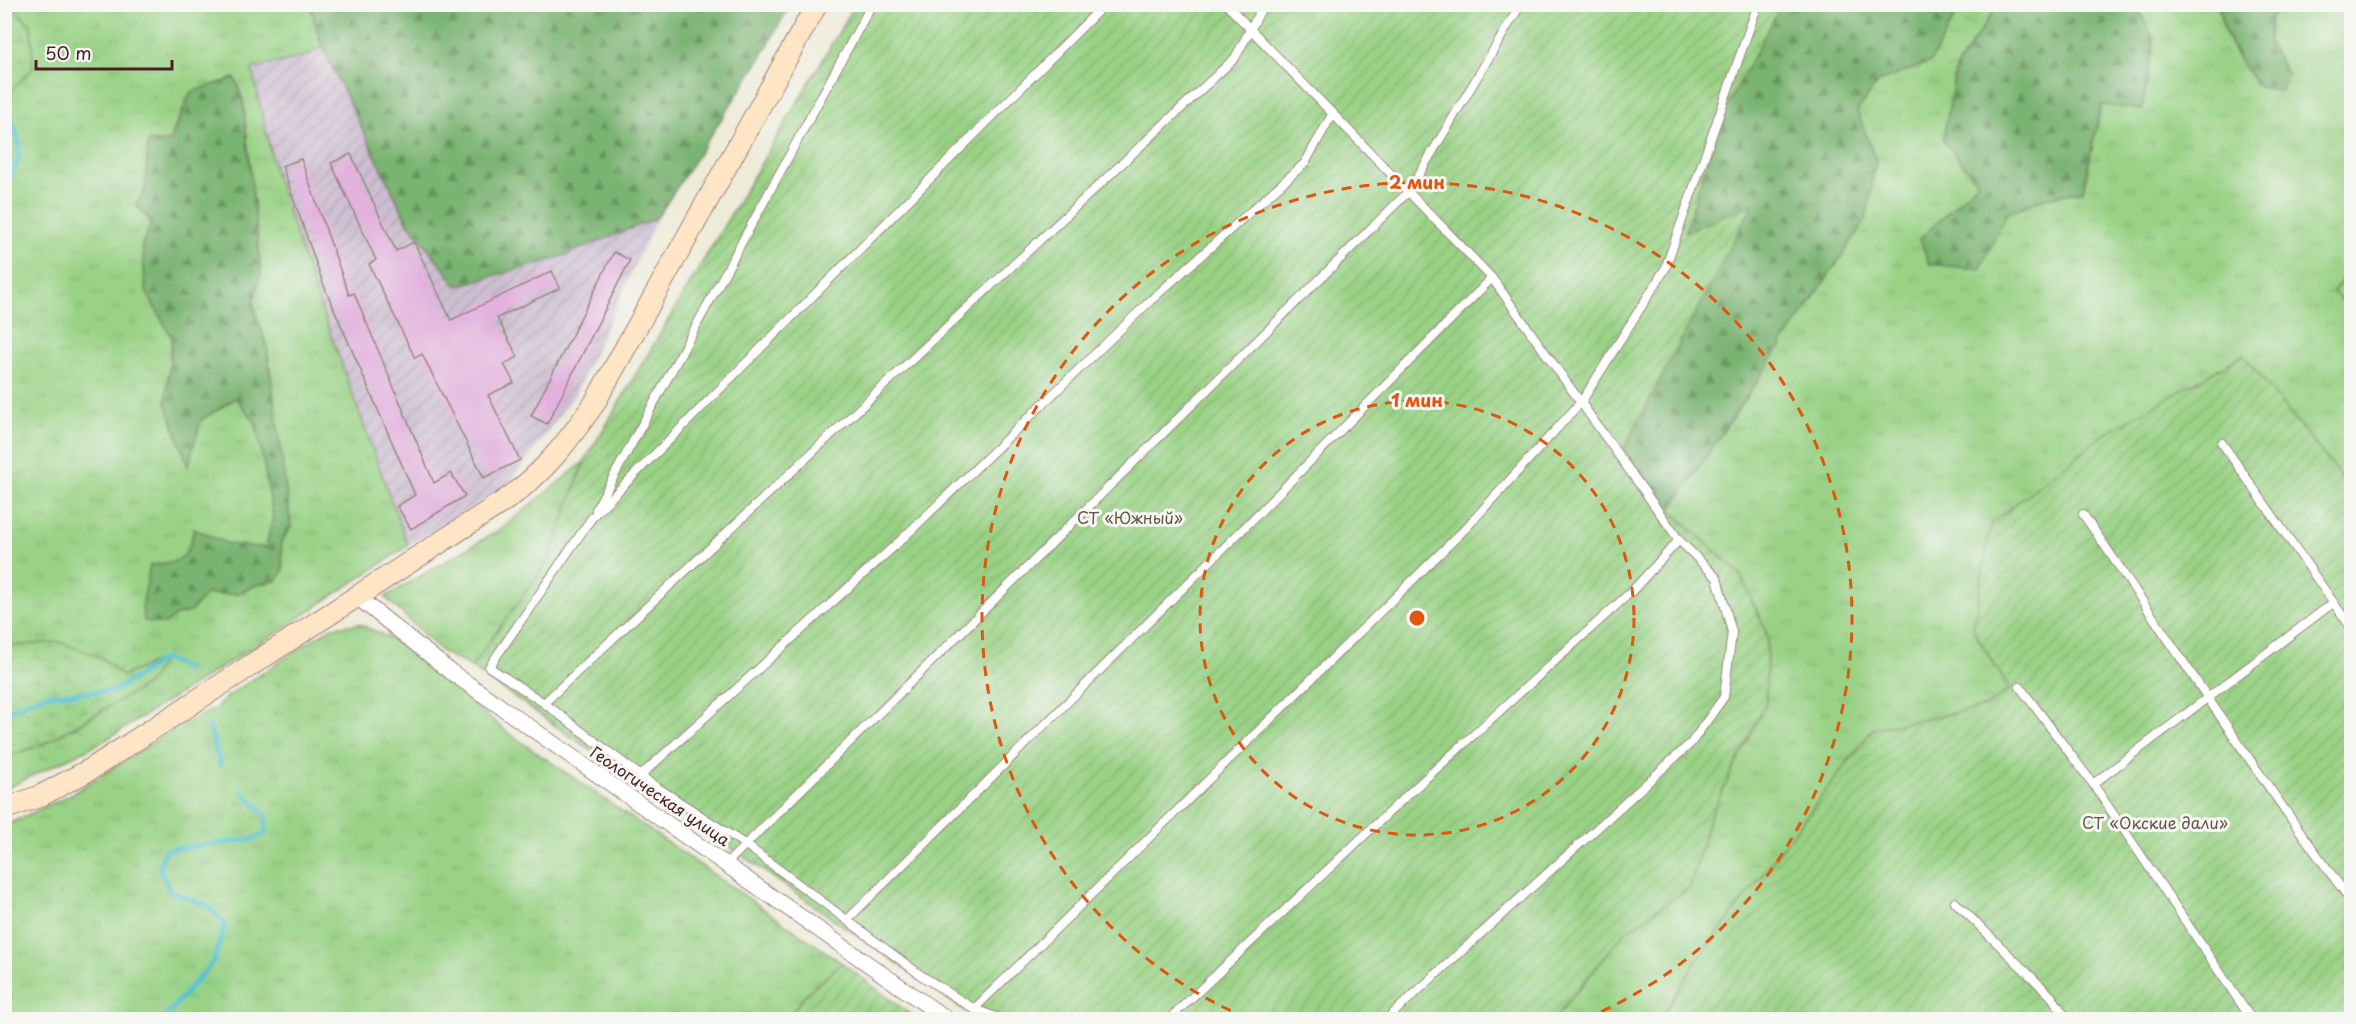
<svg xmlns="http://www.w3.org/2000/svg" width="2356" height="1024" font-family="'Playpen Sans',sans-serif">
<defs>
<pattern id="industrial-furrows" width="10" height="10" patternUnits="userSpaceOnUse" patternTransform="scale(1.5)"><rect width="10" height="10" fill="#cdbed2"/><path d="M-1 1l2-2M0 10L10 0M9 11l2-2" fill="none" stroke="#b2a3b4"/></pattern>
<pattern id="grass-tufts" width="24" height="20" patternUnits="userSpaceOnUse" patternTransform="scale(1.5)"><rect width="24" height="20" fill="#99d285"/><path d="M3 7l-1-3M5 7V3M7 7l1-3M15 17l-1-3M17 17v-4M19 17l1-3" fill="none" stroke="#85b473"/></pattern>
<pattern id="forest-firs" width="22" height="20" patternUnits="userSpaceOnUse" patternTransform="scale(1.5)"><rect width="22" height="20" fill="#7ab472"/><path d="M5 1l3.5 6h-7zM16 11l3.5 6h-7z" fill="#66925e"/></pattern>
<pattern id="wetland-marsh" width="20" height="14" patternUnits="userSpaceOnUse" patternTransform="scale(1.5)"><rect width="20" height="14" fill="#99d285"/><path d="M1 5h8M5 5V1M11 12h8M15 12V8" fill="none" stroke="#85b473"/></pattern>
<pattern id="garden-furrows" width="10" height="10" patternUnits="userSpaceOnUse" patternTransform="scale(1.5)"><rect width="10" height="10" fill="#99d285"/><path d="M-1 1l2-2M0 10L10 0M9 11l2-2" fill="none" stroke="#85b473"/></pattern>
</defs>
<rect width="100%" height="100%" fill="#f6f6f2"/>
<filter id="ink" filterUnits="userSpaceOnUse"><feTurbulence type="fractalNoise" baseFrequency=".0167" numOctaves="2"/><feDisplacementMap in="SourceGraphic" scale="12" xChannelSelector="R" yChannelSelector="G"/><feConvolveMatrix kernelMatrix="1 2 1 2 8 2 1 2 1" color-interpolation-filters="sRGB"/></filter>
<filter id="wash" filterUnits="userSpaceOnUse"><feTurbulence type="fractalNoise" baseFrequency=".008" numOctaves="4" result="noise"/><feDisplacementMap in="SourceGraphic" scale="24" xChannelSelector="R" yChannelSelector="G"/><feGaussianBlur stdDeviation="1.35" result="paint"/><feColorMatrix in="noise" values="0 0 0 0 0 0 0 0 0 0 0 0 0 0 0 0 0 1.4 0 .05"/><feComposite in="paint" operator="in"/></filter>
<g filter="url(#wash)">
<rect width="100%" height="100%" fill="#eeebd8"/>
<!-- industrial -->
<polygon fill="url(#industrial-furrows)" points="322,46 407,221 555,259 657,218 575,394 529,457 505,487 408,546 320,305 276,176 252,69 309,55"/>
<!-- grass -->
<g fill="url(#grass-tufts)" stroke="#727858" stroke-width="1.5" fill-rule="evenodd">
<path d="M12,5H310L322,46L309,55L252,69L276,176L320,305L408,546L273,635L102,742L5,789V757L44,744L87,720L164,659L122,676L101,657L5,646V97L33,68L31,26ZM235,78L243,101L261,272L253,305L267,347L291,527L281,542L283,570L277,581L259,584L236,594H206L190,612L176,615V563L189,551L194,529L228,544L266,548L273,516L256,423L236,398L201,420L188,464L166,403L172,338L146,291L142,244L152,223L136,204L145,192L191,92Z"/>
<path d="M1961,5H1998L1956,67L1978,183L1979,269L2007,213L2045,198L2083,191L2101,105L2154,39L2136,5H2218C2224,38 2239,61 2259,87L2288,75L2268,43L2271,18L2282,5H2351V268L2333,292L2351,308V489L2243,355L1973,630L2010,689L1985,707L1873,729L1696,962L1660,1019L1554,1020L1624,933L1690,887L1710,816L1766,703L1767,634L1740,574L1670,510L1866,220L1876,160L1857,111L1878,82L1930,62Z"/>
<polygon points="584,462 549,560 471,667 442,652 385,597 501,529"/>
<polygon points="359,624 394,640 507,732 842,963 805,995 787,1019 5,1019 4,826 70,795 183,724 215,709 228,696 332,627"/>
</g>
<!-- forest -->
<g fill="url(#forest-firs)" stroke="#626a4e" stroke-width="1.5">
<polygon points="310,5 310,4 790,5 759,61 657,218 555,259 457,286 407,221 322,46"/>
<polygon points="1781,5 1961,5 1930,62 1878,82 1857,111 1876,160 1866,220 1670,510 1623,450 1752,205 1685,232 1720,119"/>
<polygon points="1998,5 2136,5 2154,39 2142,110 2101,105 2083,191 2045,198 2007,213 1980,269 1929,264 1920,239 1978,183 1943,140 1956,67"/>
<path d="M2218,5H2282L2271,18L2268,42L2288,75L2281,91L2259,87C2239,61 2224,38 2218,5Z"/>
<path d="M235,78L243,101L261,272L253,305L267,347L291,527L281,542L283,570L277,581L259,584L236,594H206L190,612L176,615L165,624L144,621L142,607L150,565C181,562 187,561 194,529L228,544L266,548L273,516L256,423L236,398L201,420L188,466L166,403L172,338L146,291L142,244L152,223L136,204L145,192L148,141L170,143L191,92Z"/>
</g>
<!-- wetland -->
<g fill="url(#wetland-marsh)" stroke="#727858" stroke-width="1.5">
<polygon points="5,4 11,5 31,26 33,68 5,97"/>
<polygon points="59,642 101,657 122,676 165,658 148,684 44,744 5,757 5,646"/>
</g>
<!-- garden -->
<g fill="url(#garden-furrows)" stroke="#727858" stroke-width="1.5">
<polygon points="855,5 1781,5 1720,119 1685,232 1753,204 1623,450 1670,510 1740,574 1767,634 1766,703 1710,816 1690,887 1624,933 1554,1019 977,1019 471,667 549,560 584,462"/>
<polygon points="2351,268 2351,308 2333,292"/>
<polygon points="2243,355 2351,489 2351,1019 1660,1020 1696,962 1873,729 1985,707 2010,689 1973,630 1991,523 2106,433"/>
<polygon points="842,963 917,1019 787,1019 805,995"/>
</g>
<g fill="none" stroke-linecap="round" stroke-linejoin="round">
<!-- stream -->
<g stroke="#57c2d1" stroke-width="5">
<path d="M4,100C17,135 30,153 4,186"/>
<polyline points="4,713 43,695 115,691 165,658 186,669"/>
<polyline points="209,725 220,765"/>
<polyline points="162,1020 213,962 225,924 206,905 170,891 159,868 165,850 254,839 266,833 266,815 243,793"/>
</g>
</g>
<g id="blocks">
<!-- building -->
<g fill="#e2b1dd">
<polygon points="351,154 396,251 414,242 451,320 552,271 560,288 497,318 518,357 504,364 514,383 488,395 520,460 484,478 422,354 415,358 369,264 376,260 331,163"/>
<polygon points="301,159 349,295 354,293 434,483 451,473 465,496 411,529 397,506 415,495 324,286 282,166"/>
<polygon points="614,252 630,260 547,424 531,416"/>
</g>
</g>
</g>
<g filter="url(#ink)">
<use href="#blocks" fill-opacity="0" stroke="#9c8582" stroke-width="1.5"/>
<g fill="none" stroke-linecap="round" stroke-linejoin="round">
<!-- lane casing -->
<g stroke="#9c8582" stroke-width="10">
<g id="lane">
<polyline points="1226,4 1492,278 1679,540 1717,578 1732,632 1724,697 1691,743 1389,1017 1382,1020"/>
<polyline points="2222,443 2352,629"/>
<polyline points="596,509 872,4"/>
<path d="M2083,514C2172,643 2257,776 2352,902"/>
<polyline points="2020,687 2093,784 2252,1020"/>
<polyline points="544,703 1235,58 1264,4"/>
<polyline points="640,776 901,540 1150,301 1305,163 1333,113"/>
<polyline points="2093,784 2333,603"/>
<polyline points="726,864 1409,191 1521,4"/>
<polyline points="1955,902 2051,996 2068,1020"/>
<polyline points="848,919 1246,526 1492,278"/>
<polyline points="974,1009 1466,528 1582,401 1665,269 1758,4"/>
<polyline points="1004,1020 974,1009 922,976 746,845 649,782 544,703 489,667 593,516 1105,4"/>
<polyline points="1168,1020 1404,798 1632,591 1679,540"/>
</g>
</g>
<!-- street casing -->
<g stroke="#9c8582" stroke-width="17">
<polyline id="street" points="356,596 451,672 948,1020"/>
</g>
<!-- secondary casing -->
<g stroke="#9c8582" stroke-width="23">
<path id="secondary" d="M4,809L40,796L91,769L507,499C544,473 568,441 594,404L817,4"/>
</g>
<!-- lane -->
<use href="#lane" stroke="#fff" stroke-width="8"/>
<!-- street -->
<use href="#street" stroke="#fff" stroke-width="15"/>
<!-- secondary -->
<use href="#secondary" stroke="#fde5c5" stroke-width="21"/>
</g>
</g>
<!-- distance rings -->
<g fill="none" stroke="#e0560e" stroke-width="3" stroke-dasharray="10 8">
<circle cx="1417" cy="618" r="217"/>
<path d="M1247 1018A435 435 0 1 1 1587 1018"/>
</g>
<g text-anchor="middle" stroke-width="6" stroke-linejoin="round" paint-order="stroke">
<!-- park labels -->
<g font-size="16" fill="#625546" stroke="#f6f6f2">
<text x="1130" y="524">СТ «Южный»</text>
<text x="2155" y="829">СТ «Окские дали»</text>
</g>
<!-- street labels -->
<g font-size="16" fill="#4a1f2b" stroke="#f6f6f2">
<text transform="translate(660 796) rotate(34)" y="6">Геологическая улица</text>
</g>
</g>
<circle cx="1417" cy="618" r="9" fill="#e0560e" stroke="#f6f6f2" stroke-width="3"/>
<g font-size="18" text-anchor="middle" font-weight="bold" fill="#e0560e" stroke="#f6f6f2" stroke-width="6" stroke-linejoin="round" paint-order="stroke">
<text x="1417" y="189">2 мин</text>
<text x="1417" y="407">1 мин</text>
</g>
<!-- margin -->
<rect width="2356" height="1024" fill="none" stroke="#f6f6f2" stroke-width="24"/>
<!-- scale -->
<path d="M36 60v9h136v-9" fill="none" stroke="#4a1f2b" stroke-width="3"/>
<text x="45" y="60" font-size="18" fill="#4a1f2b" stroke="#f6f6f2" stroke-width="4.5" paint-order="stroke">50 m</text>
</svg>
